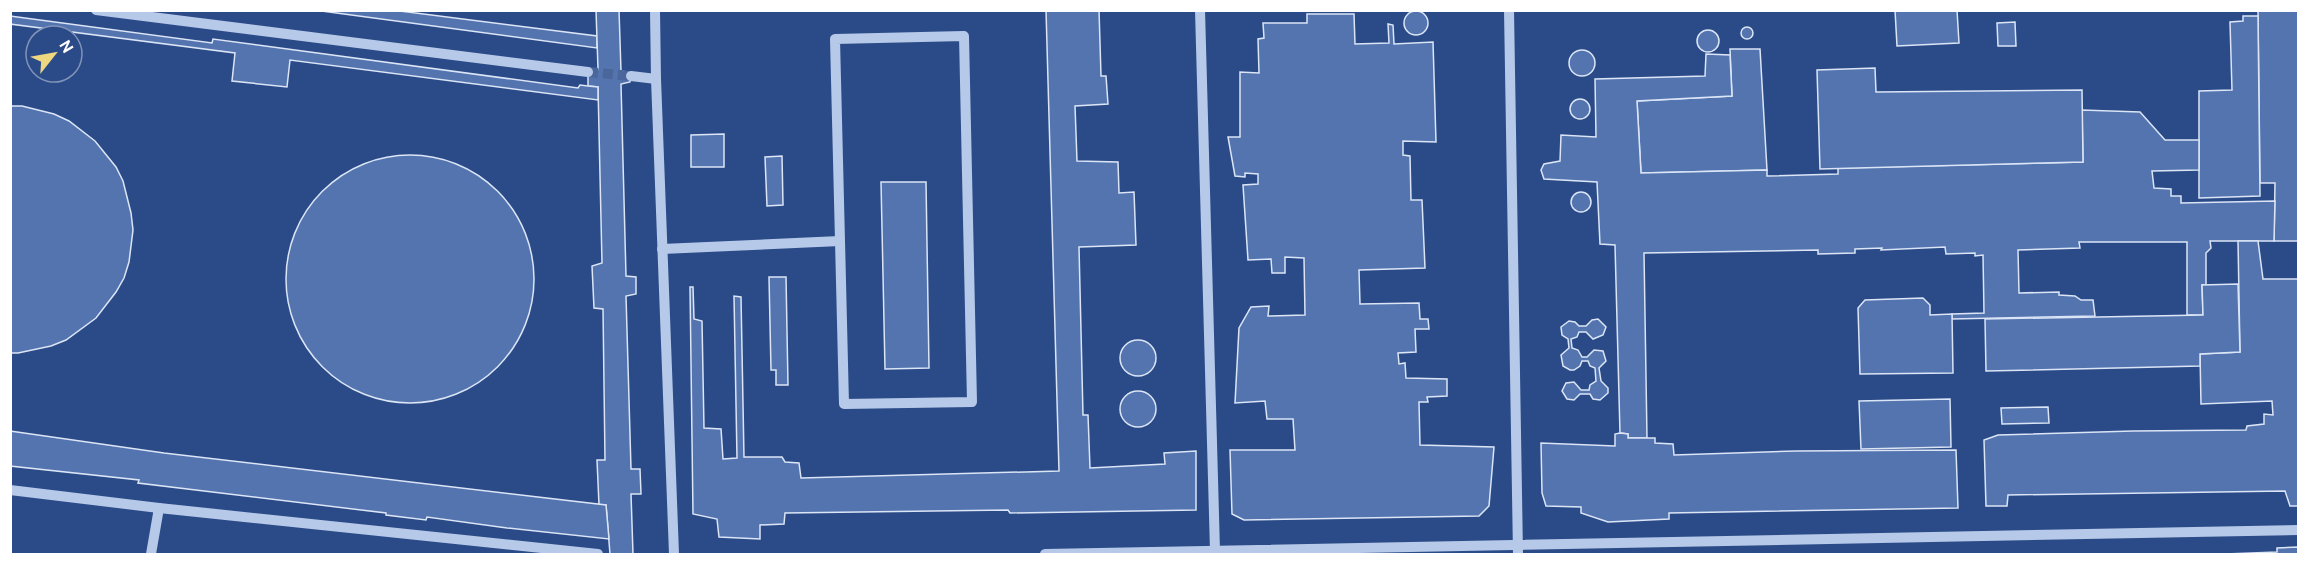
<svg xmlns="http://www.w3.org/2000/svg" width="2309" height="565" font-family="Cabin,sans-serif">
<rect width="100%" height="100%" fill="#2b4b88"/>
<!-- building -->
<g fill="#5374af" stroke="#dbe5f6" stroke-width="1.5">
<polygon points="314,10 392,10 597,36 597,48"/>
<polygon points="596,10 619,10 621,71 631,73 630,82 621,84 626,276 636,277 636,294 626,296 631,469 640,469 641,494 631,494 633,554 610,554 606,505 599,505 597,460 605,460 603,309 594,308 592,266 602,263 598,87 588,86 588,71 598,69"/>
<polygon points="1046,10 1099,10 1101,76 1106,76 1108,104 1075,106 1077,161 1118,162 1119,193 1134,192 1136,245 1079,247 1083,415 1088,415 1090,468 1165,464 1164,453 1196,451 1196,510 1010,513 1008,510 785,513 784,524 760,525 760,539 719,537 717,519 693,514 690,287 693,287 694,319 702,321 704,428 721,429 723,459 737,458 734,296 741,297 744,457 782,457 785,462 799,463 801,478 1059,471"/>
<polygon points="1895,10 1957,10 1959,43 1897,46"/>
<polygon points="2258,10 2298,10 2298,241 2274,241 2275,183 2260,183"/>
<circle cx="1416" cy="23" r="12"/>
<polygon points="1307,14 1354,14 1355,44 1389,43 1388,24 1393,25 1394,44 1433,42 1436,142 1403,141 1403,155 1410,156 1411,200 1422,200 1425,268 1359,270 1360,304 1419,303 1420,319 1428,319 1429,329 1415,329 1416,352 1398,353 1399,364 1405,363 1406,378 1447,379 1447,396 1427,397 1428,402 1419,402 1420,445 1494,447 1489,506 1479,516 1244,520 1232,514 1230,450 1295,450 1293,419 1267,419 1265,401 1235,403 1239,328 1251,307 1269,306 1268,316 1305,315 1304,258 1285,257 1285,273 1272,273 1271,259 1248,260 1243,185 1258,184 1258,174 1245,173 1245,177 1235,176 1228,137 1240,137 1240,72 1259,73 1258,39 1264,38 1263,23 1307,23"/>
<polygon points="10,16 212,43 213,39 578,88 580,85 588,86 598,87 598,100 290,60 287,87 232,81 235,53 10,24"/>
<polygon points="2243,16 2258,16 2260,196 2199,198 2199,91 2232,90 2230,22 2243,21"/>
<polygon points="2015,22 2016,46 1998,46 1997,23"/>
<circle cx="1747" cy="33" r="6"/>
<circle cx="1708" cy="41" r="11"/>
<polygon points="1730,49 1760,49 1767,170 1641,173 1637,101 1732,96"/>
<circle cx="1582" cy="63" r="13"/>
<polygon points="1706,54 1730,55 1732,96 1637,101 1641,173 1767,170 1767,176 1838,174 1838,168 2083,162 2082,110 2140,112 2165,140 2199,140 2199,170 2152,171 2154,188 2171,189 2171,196 2181,196 2181,203 2275,201 2274,241 2210,241 2211,248 2206,253 2206,285 2202,285 2203,315 2187,315 2187,242 2079,242 2080,248 2018,250 2019,293 2059,292 2059,295 2075,296 2081,300 2093,300 2095,316 1952,319 1952,314 1984,313 1983,255 1975,256 1975,253 1946,254 1945,247 1881,250 1882,248 1855,249 1855,253 1818,254 1818,250 1644,253 1647,438 1628,438 1628,434 1620,433 1615,245 1600,244 1597,182 1544,179 1541,170 1544,164 1560,161 1561,135 1596,137 1595,79 1705,76"/>
<polygon points="1875,68 1876,92 2082,90 2083,162 1820,169 1817,70"/>
<circle cx="1580" cy="109" r="10"/>
<polygon points="10,106 22,106 54,114 69,121 95,141 116,167 123,181 131,213 133,230 129,262 124,278 116,292 96,318 66,340 51,346 18,353 10,353"/>
<polygon points="724,134 724,167 691,167 691,135"/>
<circle cx="410" cy="279" r="124"/>
<polygon points="782,156 783,205 767,206 765,157"/>
<polygon points="881,182 926,182 929,368 885,369"/>
<circle cx="1581" cy="202" r="10"/>
<polygon points="2238,241 2258,241 2263,279 2298,279 2298,506 2290,506 2285,491 2008,495 2007,506 1986,506 1984,440 1998,435 2133,431 2246,430 2247,426 2264,424 2264,414 2273,415 2272,401 2201,404 2200,354 2240,352"/>
<polygon points="769,277 786,277 788,385 776,385 776,370 771,370"/>
<polygon points="2238,284 2240,352 2200,354 2200,366 1986,371 1985,319 2203,315 2202,285"/>
<polygon points="1923,298 1930,305 1930,315 1952,314 1953,373 1860,374 1858,308 1865,300"/>
<polygon points="1598,319 1606,327 1603,335 1593,339 1586,332 1579,332 1577,337 1571,339 1572,348 1578,350 1582,357 1587,357 1594,350 1603,351 1606,361 1599,368 1601,381 1608,388 1608,393 1600,400 1593,399 1590,394 1580,394 1574,400 1567,399 1562,391 1566,383 1574,382 1581,390 1589,390 1590,385 1596,381 1595,368 1590,366 1588,361 1582,361 1580,366 1574,370 1570,370 1563,366 1561,355 1569,348 1568,339 1562,335 1561,327 1569,321 1575,322 1579,326 1586,326 1592,320"/>
<circle cx="1138" cy="358" r="18"/>
<circle cx="1138" cy="409" r="18"/>
<polygon points="1950,399 1951,447 1861,449 1859,401"/>
<polygon points="2048,407 2049,423 2002,424 2001,408"/>
<polygon points="10,431 164,453 606,505 609,539 507,528 427,517 426,520 386,515 386,513 138,483 139,480 10,466"/>
<polygon points="1620,433 1628,434 1628,438 1655,438 1655,443 1673,444 1674,455 1796,451 1956,450 1958,508 1669,513 1669,519 1608,522 1581,513 1581,507 1546,506 1542,493 1541,443 1615,446 1615,434"/>
<polygon points="2298,547 2298,554 2225,554 2277,552 2277,548"/>
</g>
<g fill="none" stroke-linecap="round" stroke-linejoin="round">
<!-- minor-tunnel -->
<polyline stroke="#4b669a" stroke-width="10" stroke-dasharray="10 5" stroke-linecap="butt" points="588,72 631,76"/>
<!-- minor -->
<g stroke="#b7c9e8" stroke-width="10">
<polyline points="96,10 588,72"/>
<polyline points="655,10 656,79 674,554"/>
<polyline points="1200,10 1215,551"/>
<polyline points="1509,10 1518,554"/>
<polyline points="631,76 656,79"/>
<polyline points="662,249 840,241 835,39 964,36 972,402 844,404 840,241"/>
<polyline points="10,490 159,508 598,554"/>
<polyline points="151,554 159,508"/>
<polyline points="1045,554 2298,530"/>
</g>
</g>
<!-- border -->
<rect width="2309" height="565" fill="none" stroke="#ffffff" stroke-width="24"/>
<!-- north arrow -->
<g transform="translate(54 54) rotate(59)"><circle r="28" fill="#2b4b88" stroke="#8093b8" stroke-width="1.5"/>
<path d="M0-4.5L10 22L0 15L-10 22Z" fill="#eed77f"/>
<text y="-9" font-size="16" font-weight="bold" text-anchor="middle" fill="#ffffff">N</text>
</g>
</svg>
